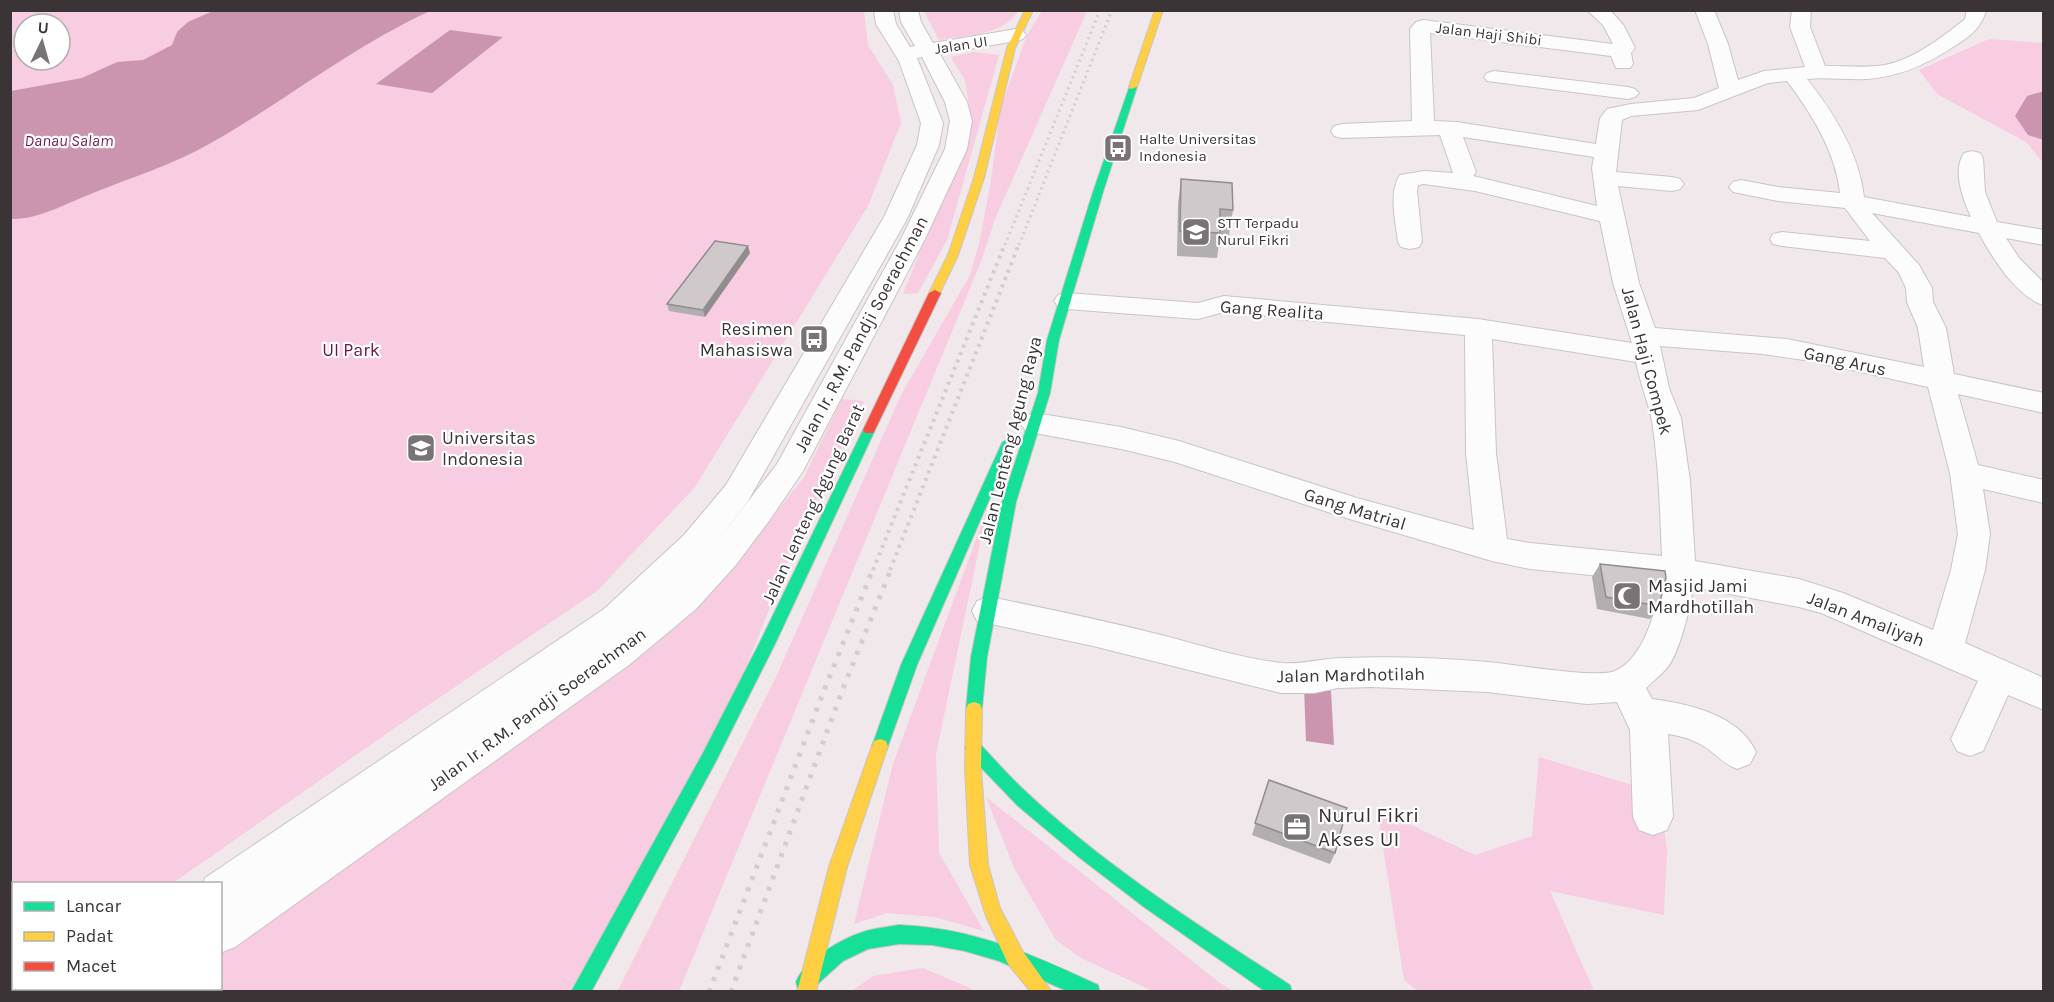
<svg xmlns="http://www.w3.org/2000/svg" width="2054" height="1002" font-family="Karla,sans-serif">
<rect width="100%" height="100%" fill="#f0e8eb"/>
<!-- green -->
<g fill="#f8cce1" fill-rule="evenodd">
<path d="M10,11H864L868,45L893,85L901,123L868,206L695,487L597,591L396,727L173,883L14,884V988L23,989L18,992L10,991ZM24,24H60V60H24Z"/>
<path d="M924,11H1018C1003,36 965,35 939,40Z"/>
<polygon points="1042,11 1087,11 995,219 982,259 679,991 617,992 776,677 901,395 970,275 979,244 991,181 1000,109 1027,35"/>
<polygon points="1989,39 2043,43 2043,162 2026,142 1937,94 1919,70"/>
<polygon points="973,52 999,55 947,240 918,293 903,294 964,142 969,105 965,80 951,57"/>
<polygon points="842,399 864,401 789,559 741,680 577,991 146,992 151,988 220,988 221,940 579,689 733,568 804,477"/>
<polygon points="987,510 936,754 939,853 984,931 934,917 887,913 854,924 893,764"/>
<polygon points="1539,757 1659,793 1667,850 1664,915 1550,891 1594,991 1418,991 1404,980 1377,809 1475,855 1532,836"/>
<polygon points="986,797 1220,983 1233,991 1153,991 1081,958 1056,940 1015,870"/>
<polygon points="923,968 970,988 973,991 852,991 873,976"/>
</g>
<!-- water -->
<g fill="#cb95b0">
<path d="M213,11H430C352,47 285,101 211,143C173,165 132,177 93,193C67,203 38,220 11,219V91L82,78L117,62L143,60L172,45L177,32L188,22Z"/>
<polygon points="450,30 503,37 432,93 376,84"/>
<polygon points="1304,688 1331,691 1334,745 1306,741"/>
</g>
<g fill="none" stroke-linecap="round" stroke-linejoin="round">
<!-- river -->
<polygon fill="#cb95b0" fill-rule="evenodd" points="2044,91 2044,140 2028,135 2015,116 2027,96"/>
<!-- street casing -->
<g stroke="#cac4c7" stroke-width="2">
<g id="street">
<path d="M874,10H893L896,24L910,47L915,46L901,22L899,10H918L921,22L933,43L1016,29L1023,31L1026,35L1023,39L1016,41L940,54L967,102L972,121L967,149L925,239L803,471L769,521L735,566L696,609L629,665L235,947L220,953V884H203L205,878L604,609L684,535L726,485L884,217L917,145L921,123L899,61L876,24ZM922,57L945,102L950,121L945,149L901,239L777,464L712,548L748,501L908,217L939,145L943,123L917,58Z"/>
<path d="M1587,10H1610L1624,26L1635,48L1631,53L1633,64L1630,68H1616L1611,56L1430,33L1434,121L1457,122L1596,144L1600,118L1607,109L1631,104L1694,98L1719,88L1708,44L1695,10H1714L1728,44L1738,80L1764,71L1805,67L1790,27L1792,10H1811L1810,27L1825,66C1845,66 1866,68 1885,65C1915,59 1942,37 1965,19L1967,10H1986C1982,28 1968,38 1953,47C1927,64 1899,77 1867,79C1847,80 1827,77 1807,79C1834,113 1859,153 1864,197L1971,217C1963,199 1952,171 1964,153L1972,151L1980,153L1983,158L1985,192L1997,222L2044,230V245L2006,238L2019,258L2044,283V305C2017,298 1991,256 1979,233L1872,213L1919,265L1932,288L1933,302L1946,328L1954,374L2044,393V413L1958,394L1978,465L2044,480V503L1983,489L1990,534L1985,570L1965,643L2044,678V710L2008,695L1983,751L1970,756L1957,751L1951,739L1978,681L1821,613L1799,607L1693,587C1691,606 1679,654 1667,668C1661,675 1653,681 1646,688L1652,699C1690,704 1739,715 1756,752L1750,764L1737,769C1722,763 1717,755 1705,747C1693,739 1681,736 1668,734L1673,817L1667,830L1653,835L1639,830L1633,817L1630,730L1617,702L1587,704L1487,692L1372,687L1338,688L1314,693H1281L1093,646L977,621L972,611L977,601L989,597C1045,608 1101,620 1157,634C1197,644 1239,658 1281,663C1302,665 1322,658 1344,658C1391,656 1441,658 1488,662C1512,664 1597,679 1615,671C1644,658 1656,611 1661,582L1530,569L1492,561L1343,517L1175,462L1121,449L1035,433L1025,430L1020,423L1025,416L1035,413L1121,427L1179,441L1357,498L1474,530L1466,453L1465,335L1224,312L1198,319L1067,309L1058,307L1054,301L1058,295L1067,293L1198,303L1224,296L1478,319L1632,343L1613,283L1600,221L1475,191L1424,184L1418,185L1417,191L1422,242L1419,247L1410,249L1401,247L1398,242C1396,222 1388,193 1400,175L1424,171L1453,173L1440,135L1342,138L1334,136L1331,131L1334,126L1342,124L1412,121L1410,29L1416,22L1423,20L1613,44L1603,25ZM1787,81C1811,113 1836,152 1840,193L1778,187L1741,180L1733,182L1729,187L1733,192L1778,201L1845,208L1870,241L1782,232L1773,234L1770,239L1773,244L1782,246L1885,258L1899,273L1906,288L1907,302L1918,328L1924,367L1787,339L1655,328L1639,283L1618,186L1672,191L1680,189L1684,184L1680,179L1672,177L1616,172L1622,120L1631,116L1698,110L1768,83ZM1463,137L1594,157L1592,168L1597,206L1473,176L1476,172ZM1492,339L1636,362C1640,382 1648,402 1652,421C1659,466 1660,511 1662,556L1530,543L1507,539L1496,453ZM1660,346L1763,354L1811,361L1928,387L1950,473L1958,534L1951,570L1933,630L1843,593L1799,579L1695,561L1690,481L1681,418L1669,388Z"/>
<polygon points="1494,71 1628,87 1635,89 1639,93 1635,97 1628,99 1487,81 1484,77 1487,73"/>
<polygon points="55,988 103,988 101,992 54,992"/>
<polygon points="117,988 164,988 162,992 116,992"/>
</g>
</g>
<!-- fast casing -->
<g stroke="#cac4c7" stroke-width="2">
<g id="fast">
<polygon points="1130,85 1137,87 1103,192 1059,340 1050,393 1016,502 987,657 982,709 980,714 974,716 968,714 966,709 971,657 1002,502 1038,393 1047,340 1093,192"/>
<polygon points="869,426 875,430 775,644 715,763 591,992 571,992 703,753 760,642 863,430"/>
<polygon points="1008,438 1014,443 917,665 888,746 886,751 880,753 874,751 872,746 901,665 1002,443"/>
<path d="M973,741L979,743C993,758 1008,775 1023,789C1103,865 1198,925 1290,985L1292,992H1266L1144,907L1080,858L1018,806L967,753L965,748L967,743Z"/>
<path d="M899,925C974,928 1031,954 1098,985L1100,992H1069L999,961L965,951L932,945L899,944L868,949L843,961L812,989L805,991L798,989L796,982C805,959 843,938 866,931C877,928 888,927 899,925Z"/>
</g>
</g>
<!-- slow casing -->
<g stroke="#cac4c7" stroke-width="2">
<g id="slow">
<polygon points="1025,10 1033,10 1015,48 984,178 958,255 939,295 931,295 929,293 948,255 974,178 1007,48"/>
<polygon points="1155,10 1163,10 1137,87 1130,89 1129,87"/>
<polygon points="974,702 980,704 982,709 981,769 988,865 1000,908 1022,950 1052,992 1031,992 1008,964 986,916 970,865 965,769 966,709 968,704"/>
<polygon points="880,739 886,741 888,746 847,867 816,992 797,992 829,867 872,746 874,741"/>
</g>
</g>
<!-- jam casing -->
<g stroke="#cac4c7" stroke-width="2">
<polygon id="jam" points="935,290 941,293 875,430 873,433 865,433 863,430 929,293"/>
</g>
<!-- street -->
<use href="#street" fill="#fdfcfc" fill-rule="evenodd"/>
<!-- fast -->
<use href="#fast" fill="#16e098" fill-rule="evenodd"/>
<!-- slow -->
<use href="#slow" fill="#ffcf43" fill-rule="evenodd"/>
<!-- jam -->
<use href="#jam" fill="#f24e42" fill-rule="evenodd"/>
<!-- rail-far2 -->
<g stroke="#d1cecf" stroke-width="3" stroke-dasharray="2 4" stroke-linecap="butt">
<polyline points="1005,245 1100,10"/>
<polyline points="1019,245 1112,10"/>
</g>
<!-- rail-far1 -->
<g stroke="#d1cecf" stroke-width="4" stroke-dasharray="3 5" stroke-linecap="butt">
<polyline points="873,570 1005,244"/>
<polyline points="890,570 1019,244"/>
</g>
<!-- rail -->
<g stroke="#d1cecf" stroke-width="5" stroke-dasharray="4 8" stroke-linecap="butt">
<polyline points="709,992 825,688 873,569"/>
<polyline points="731,992 842,691 891,569"/>
</g>
</g>
<!-- wall -->
<g fill="#b2adaf">
<polygon points="1181,179 1233,210 1229,235 1220,235 1217,258 1177,256 1178,204"/>
<polygon points="750,253 705,317 669,311 667,304"/>
<polygon points="1600,564 1659,606 1650,619 1597,609 1592,577"/>
<polygon points="1269,780 1335,853 1330,864 1252,835"/>
</g>
<!-- shaded-wall -->
<polygon fill="#918d8f" points="748,246 750,253 705,317 703,310"/>
<!-- building -->
<g fill="#cfc9cc" stroke="#918d8f" stroke-width="1.5">
<polygon points="1181,179 1232,183 1233,210 1220,209 1220,233 1180,231"/>
<polygon points="715,241 748,246 703,310 667,304"/>
<polygon points="1600,564 1665,571 1666,578 1659,606 1606,597"/>
<polygon points="1269,780 1347,808 1335,853 1255,823"/>
</g>
<!-- icons -->
<defs>
<g id="bus-square" transform="scale(1.5)"><rect x="-9" y="-9" width="18" height="18" rx="4" fill="#7a7376" stroke="#fff"/><path d="M-5-6H5V4H4V6H2V4H-2V6H-4V4H-5ZM-3.5-4V0h7V-4ZM-3.5 1.2v1.5H-2V1.2ZM2 1.2v1.5H3.5V1.2Z" fill="#fff"/></g>
<g id="university-square" transform="scale(1.5)"><rect x="-9" y="-9" width="18" height="18" rx="4" fill="#7a7376" stroke="#fff"/><path d="M0-5L7-2L0 1L-7-2ZM-4 1L0 2.5L4 1V4Q0 6-4 4Z" fill="#fff"/></g>
<g id="mosque-square" transform="scale(1.5)"><rect x="-9" y="-9" width="18" height="18" rx="4" fill="#7a7376" stroke="#fff"/><path d="M3.5-4.9A6 6 0 1 0 3.5 4.9A5 5 0 1 1 3.5-4.9Z" fill="#fff"/></g>
<g id="office-square" transform="scale(1.5)"><rect x="-9" y="-9" width="18" height="18" rx="4" fill="#7a7376" stroke="#fff"/><path d="M-6-3h4V-5.5h4V-3h4V5H-6ZM-1-4.5V-3h2v-1.5ZM-6 0V1H6V0Z" fill="#fff"/></g>
</defs>
<g fill-rule="evenodd">
<use href="#bus-square" x="1118" y="148"/>
<use href="#university-square" x="1196" y="232"/>
<use href="#bus-square" x="814" y="339"/>
<use href="#university-square" x="421" y="448"/>
<use href="#mosque-square" x="1627" y="596"/>
<use href="#office-square" x="1297" y="827"/>
</g>
<g text-anchor="middle" stroke-width="4.5" stroke-linejoin="round" paint-order="stroke">
<!-- far-street labels -->
<g font-size="15" fill="#3a3437" stroke="#fff">
<text transform="translate(1489 34) rotate(7)" y="5">Jalan Haji Shibi</text>
<text transform="translate(961 45) rotate(-9)" y="5">Jalan UI</text>
</g>
<!-- far-poi labels -->
<g font-size="15" fill="#3a3437" stroke="#fff" text-anchor="start">
<text x="1139" y="144">Halte Universitas<tspan x="1139" dy="17">Indonesia</tspan></text>
<text x="1217" y="228">STT Terpadu<tspan x="1217" dy="17">Nurul Fikri</tspan></text>
</g>
<!-- far-water labels -->
<g font-size="16" font-style="italic" fill="#751b50" stroke="#fff">
<text x="69" y="146">Danau Salam</text>
</g>
<!-- street labels -->
<g font-size="18" fill="#3a3437" stroke="#fff">
<text transform="translate(1272 310) rotate(4)" y="6">Gang Realita</text>
<text transform="translate(861 334) rotate(-62)" y="6">Jalan Ir. R.M. Pandji Soerachman</text>
<text transform="translate(1647 361) rotate(75)" y="6">Jalan Haji Compek</text>
<text transform="translate(1845 361) rotate(12)" y="6">Gang Arus</text>
<text transform="translate(1010 440) rotate(-76)" y="6">Jalan Lenteng Agung Raya</text>
<text transform="translate(813 504) rotate(-65)" y="6">Jalan Lenteng Agung Barat</text>
<text transform="translate(1355 509) rotate(17)" y="6">Gang Matrial</text>
<text transform="translate(1866 619) rotate(21)" y="6">Jalan Amaliyah</text>
<text transform="translate(1351 675) rotate(-1)" y="6">Jalan Mardhotilah</text>
<text transform="translate(537 709) rotate(-36)" y="6">Jalan Ir. R.M. Pandji Soerachman</text>
</g>
<!-- poi labels -->
<g font-size="18" fill="#3a3437" stroke="#fff" text-anchor="start">
<text x="793" y="335" text-anchor="end">Resimen<tspan x="793" dy="21">Mahasiswa</tspan></text>
<text x="442" y="444">Universitas<tspan x="442" dy="21">Indonesia</tspan></text>
<text x="1648" y="592">Masjid Jami<tspan x="1648" dy="21">Mardhotillah</tspan></text>
</g>
<!-- park labels -->
<g font-size="18" fill="#6f144b" stroke="#fff">
<text x="351" y="356">UI Park</text>
</g>
<!-- near-poi labels -->
<g font-size="21" fill="#3a3437" stroke="#fff" text-anchor="start">
<text x="1318" y="822">Nurul Fikri<tspan x="1318" dy="24">Akses UI</tspan></text>
</g>
</g>
<!-- border -->
<rect width="2054" height="1002" fill="none" stroke="#3a3437" stroke-width="24"/>
<!-- legend -->
<rect x="12" y="882" width="210" height="108" fill="#ffffff" stroke="#b0aeaf" stroke-width="1.5"/>
<rect x="24" y="902" width="30" height="9" fill="#16e098" stroke="#b0aeaf" stroke-width="1.5"/>
<text x="66" y="912" font-size="18" fill="#3a3437">Lancar</text>
<rect x="24" y="932" width="30" height="9" fill="#ffcf43" stroke="#b0aeaf" stroke-width="1.5"/>
<text x="66" y="942" font-size="18" fill="#3a3437">Padat</text>
<rect x="24" y="962" width="30" height="9" fill="#f24e42" stroke="#b0aeaf" stroke-width="1.5"/>
<text x="66" y="972" font-size="18" fill="#3a3437">Macet</text>
<!-- north arrow -->
<g transform="translate(42 42) rotate(5)"><circle r="28" fill="#ffffff" stroke="#b0aeaf" stroke-width="1.5"/>
<path d="M0-4.5L10 22L0 15L-10 22Z" fill="#7a7376"/>
<text y="-9" font-size="16" font-weight="bold" text-anchor="middle" fill="#3a3437">U</text>
</g>
</svg>
